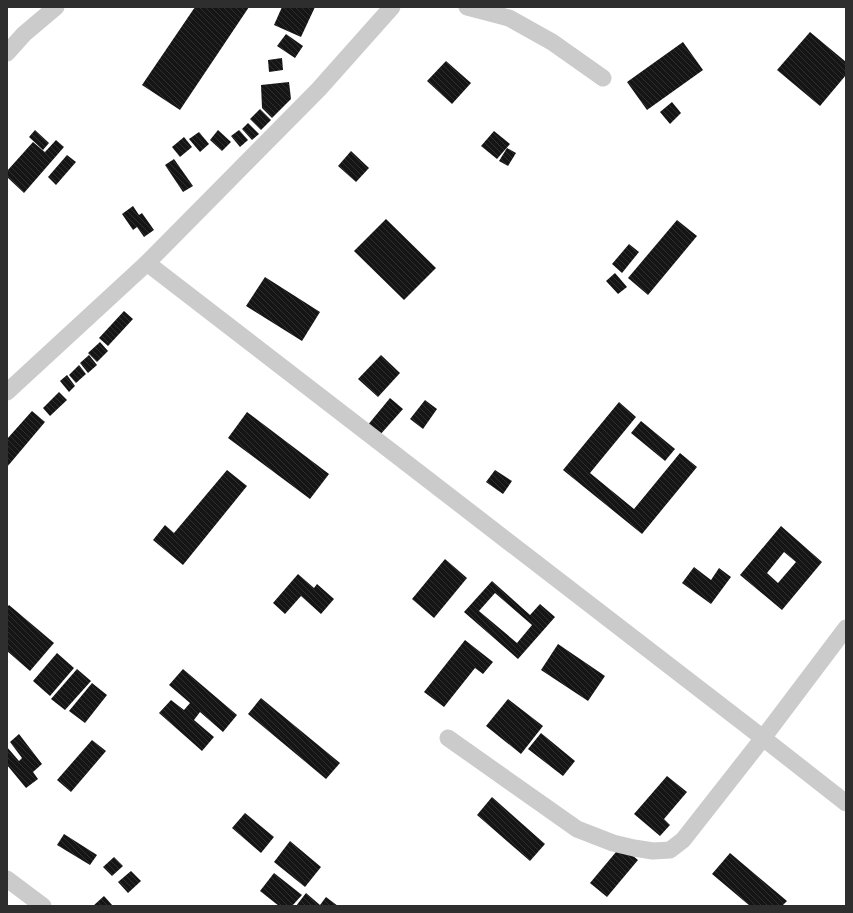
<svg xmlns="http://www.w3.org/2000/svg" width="853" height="913" font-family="'Space Grotesk',sans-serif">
<defs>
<pattern id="building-back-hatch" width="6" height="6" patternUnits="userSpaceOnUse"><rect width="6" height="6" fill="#151515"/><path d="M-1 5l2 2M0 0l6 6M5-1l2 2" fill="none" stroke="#2f2f2f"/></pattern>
</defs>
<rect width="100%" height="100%" fill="#fff"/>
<!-- building -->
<g fill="url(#building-back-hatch)" fill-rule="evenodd">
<polygon points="195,7 249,7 180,110 142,85"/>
<polygon points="282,7 315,7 301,37 274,25"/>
<polygon points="810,32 846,62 846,75 820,106 777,70"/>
<polygon points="286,34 303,46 295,58 277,46"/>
<polygon points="683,42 703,70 647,110 627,82"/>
<polygon points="282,58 283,70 269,72 268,60"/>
<polygon points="446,61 471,83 452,104 427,81"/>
<polygon points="289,82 291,99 272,118 262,108 261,85"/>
<polygon points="672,102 681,113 670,124 660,112"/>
<polygon points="260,109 271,120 261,130 250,119"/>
<polygon points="248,123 259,134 252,140 242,129"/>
<polygon points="35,130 49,143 43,150 29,137"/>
<polygon points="218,130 231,142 222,151 210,140"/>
<polygon points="239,130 248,140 240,147 231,136"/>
<polygon points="494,131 510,144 497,159 481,146"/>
<polygon points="199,132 209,144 200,152 189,139"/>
<polygon points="184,137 192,147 180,157 172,147"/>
<polygon points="56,140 64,147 24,193 7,177 7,171 33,142 46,153 45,152"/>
<polygon points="507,148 516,153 508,166 499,161"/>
<polygon points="351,151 369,168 356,182 338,166"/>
<polygon points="67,155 76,162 56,185 48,177"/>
<polygon points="174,159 193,186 183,192 165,165"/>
<polygon points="133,206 139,215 142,213 154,230 144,237 137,227 133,230 122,214"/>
<polygon points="386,219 436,268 404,300 354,251"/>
<polygon points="677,220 697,236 648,295 628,278"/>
<polygon points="629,244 639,252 622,273 612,264"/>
<polygon points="615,273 627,287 618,294 606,281"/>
<polygon points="265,277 320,312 302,341 246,306"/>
<polygon points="124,311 133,319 108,346 99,338"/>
<polygon points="100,342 108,351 97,362 88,353"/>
<polygon points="89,355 97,365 88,373 80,363"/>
<polygon points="381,355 400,373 378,397 358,379"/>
<polygon points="79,365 86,374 76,383 69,375"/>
<polygon points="67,375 75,386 69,392 60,381"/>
<polygon points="59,392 67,400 50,416 43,408"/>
<polygon points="390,398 403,409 379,436 367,426"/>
<polygon points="425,400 437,409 423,429 410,419"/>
<polygon points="619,402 636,417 590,473 634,509 680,453 697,467 642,534 563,470"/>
<polygon points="32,411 45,422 7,467 7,439"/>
<polygon points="247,412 329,474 310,499 228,438"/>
<polygon points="641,421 675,449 665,461 631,433"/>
<polygon points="227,470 247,486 183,565 153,540 165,525 174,533"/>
<polygon points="495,470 512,481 503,494 486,482"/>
<path d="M781,526L822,562L782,610L740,575ZM784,552L796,562L778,583L767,573Z"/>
<polygon points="445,559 467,578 434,618 412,599"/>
<polygon points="694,567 711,580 719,568 731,577 711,604 682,583"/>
<polygon points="298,574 314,588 317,584 334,599 321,614 301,596 285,614 273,603"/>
<path d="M492,581L530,615L540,604L555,617L518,659L464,612ZM495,593L532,625L517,643L479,611Z"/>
<polygon points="9,605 54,643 30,671 7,651 7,607"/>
<polygon points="465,640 493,662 483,674 475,668 444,707 424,692"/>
<polygon points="558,644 605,676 588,701 541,670"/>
<polygon points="57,653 74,668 50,696 33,681"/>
<polygon points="77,669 91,681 65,710 51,699"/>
<polygon points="183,669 237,715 223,732 200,712 194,720 214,737 202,751 159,713 171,700 184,710 190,703 169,685"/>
<polygon points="92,683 107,695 85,723 69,711"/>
<polygon points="261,698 340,763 326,779 248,714"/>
<polygon points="508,699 543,726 521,754 486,726"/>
<polygon points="541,733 575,761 563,776 528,749"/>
<polygon points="19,734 42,764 33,772 38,779 26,788 7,765 7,747 19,761 22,758 10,742"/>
<polygon points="92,740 106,751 71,792 57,780"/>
<polygon points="667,776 687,792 664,819 670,825 660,836 634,814"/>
<polygon points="492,797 545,844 530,861 477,815"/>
<polygon points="245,813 274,837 261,853 232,828"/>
<polygon points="64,834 97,855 90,865 57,845"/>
<polygon points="290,841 321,867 305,887 274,862"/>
<polygon points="621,846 638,860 607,897 590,883"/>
<polygon points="730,853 787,901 782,906 750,906 712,874"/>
<polygon points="114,857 123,866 112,876 103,867"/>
<polygon points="131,871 141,881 128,893 118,882"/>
<polygon points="274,873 302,895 292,906 279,906 260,891"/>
<polygon points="306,893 320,905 326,897 338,906 296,906"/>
<polygon points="104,896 113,906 93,906"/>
</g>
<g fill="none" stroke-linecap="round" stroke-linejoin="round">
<!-- street -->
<g stroke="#cbcbcb" stroke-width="17">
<polyline points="467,7 509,18 552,42 603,78"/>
<polyline points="7,53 24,34 56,7"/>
<polyline points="147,263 763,738 846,803"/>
<polyline points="7,392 147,263 319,89 392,7"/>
<polyline points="448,738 577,829 613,843 634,848 653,851 670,850 683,840 763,738 846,628"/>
<polyline points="7,879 43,906"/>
</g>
</g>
<!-- border -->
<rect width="853" height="913" fill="none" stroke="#2e2e2e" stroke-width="16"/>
</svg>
